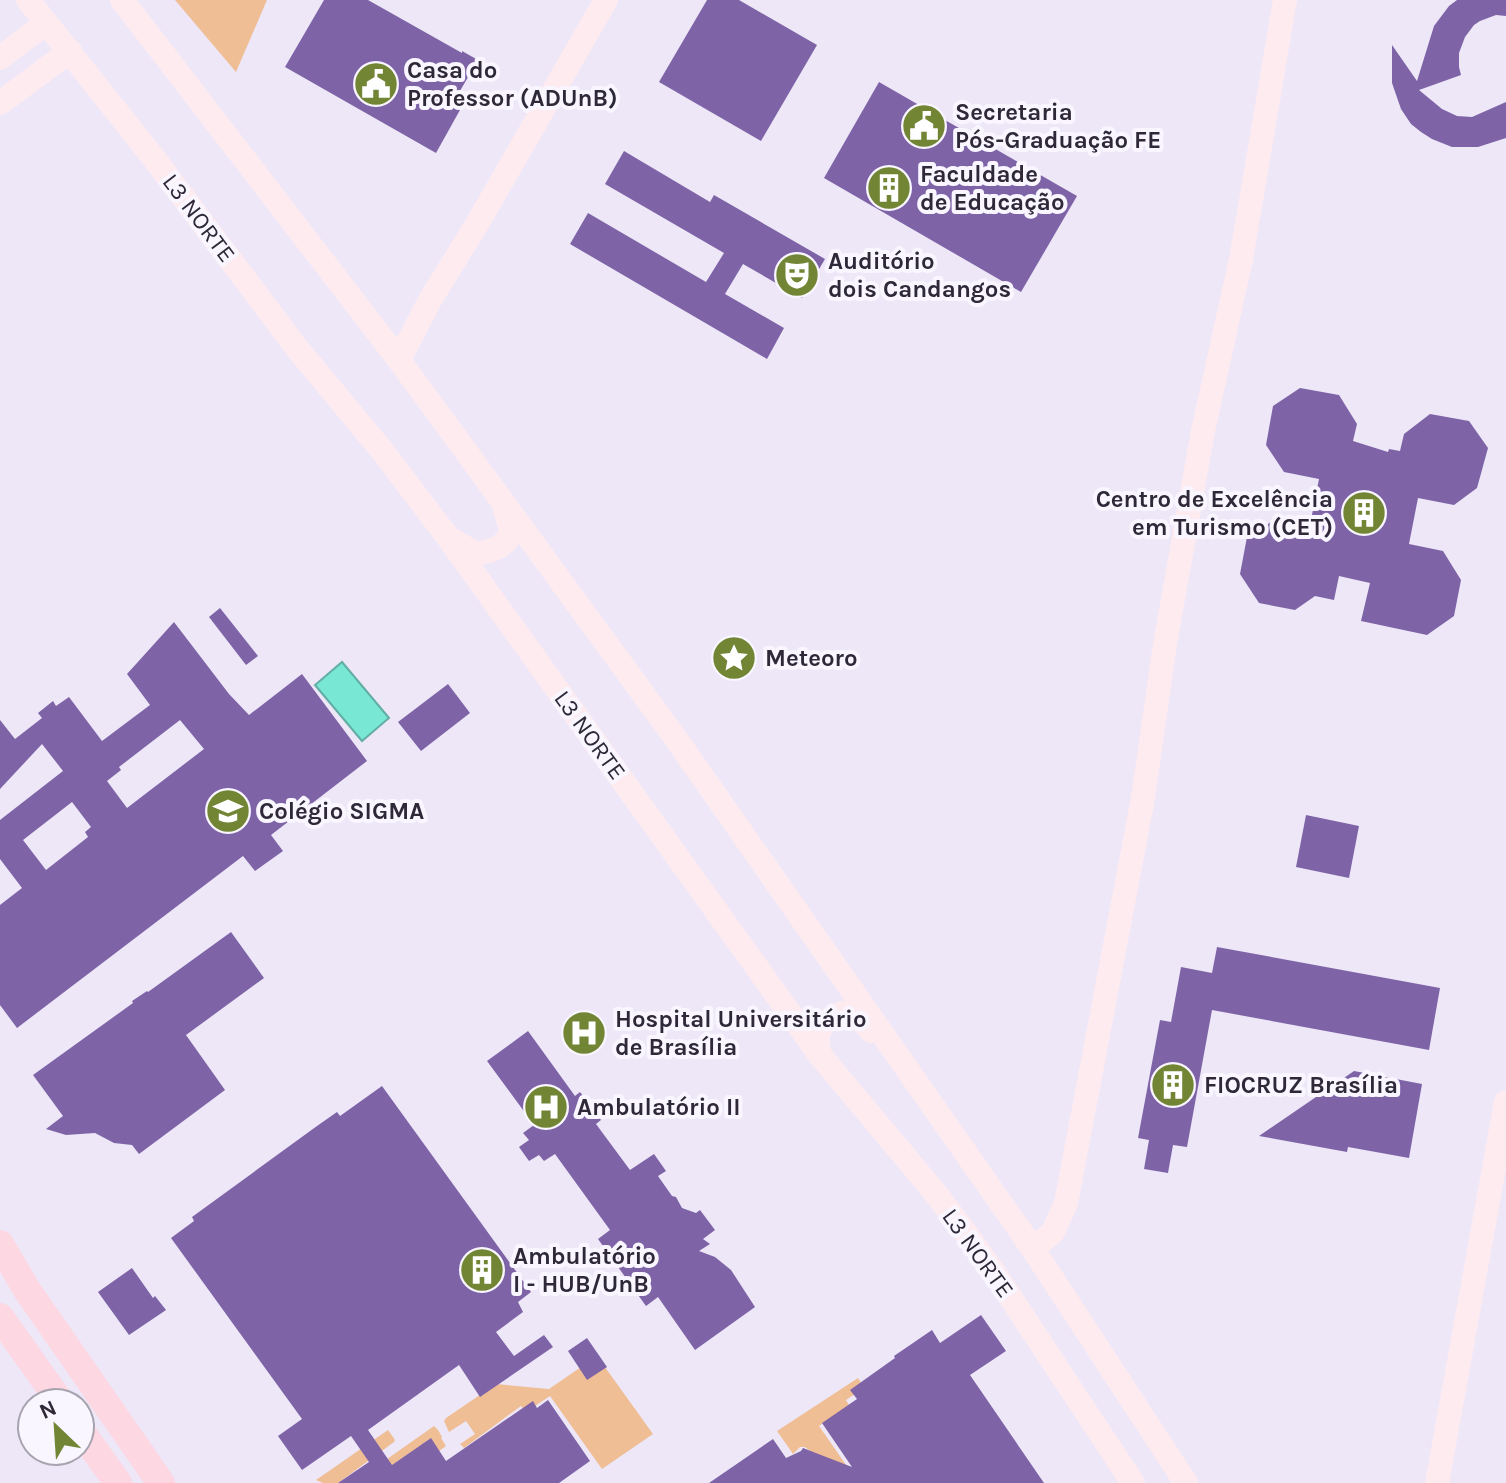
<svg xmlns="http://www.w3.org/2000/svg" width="1506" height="1483" font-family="Karla,sans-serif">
<rect width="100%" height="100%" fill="#ede7f8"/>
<!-- green -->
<g fill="#efbe95">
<polygon points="175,0 267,0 236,72"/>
<polygon points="597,1356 653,1434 602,1469 550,1396 526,1412 521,1406 464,1448 460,1444 475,1434 466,1421 449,1432 444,1421 446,1418 496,1384 549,1389"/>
<polygon points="858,1378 864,1388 846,1400 849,1405 819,1426 858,1482 835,1471 805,1447 800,1447 793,1454 777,1431"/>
<polygon points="434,1426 438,1430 442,1437 441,1438 446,1446 439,1451 430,1439 391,1466 353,1483"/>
<polygon points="388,1430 395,1440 394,1442 338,1483 323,1483 316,1480"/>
</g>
<!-- water -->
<polygon fill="#78e7d4" stroke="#62aea5" stroke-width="2" points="342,662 389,718 362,741 315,685"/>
<!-- building -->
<g fill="#7e64a7" fill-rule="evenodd">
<polygon points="324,0 368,0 462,53 462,51 478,60 457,96 465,101 436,153 285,67"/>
<polygon points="707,0 739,0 817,45 761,141 659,82"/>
<polygon points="1457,0 1506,0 1506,16 1496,15 1480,21 1474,25 1465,37 1459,53 1459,67 1461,75 1419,90 1442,109 1457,116 1472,117 1506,102 1506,138 1478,147 1452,147 1432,139 1421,132 1411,124 1401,109 1392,83 1392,45 1417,81 1434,26 1449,6"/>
<polygon points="879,82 1077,196 1021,292 824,178"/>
<polygon points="624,151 710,202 714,195 825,259 802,298 743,264 725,294 784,328 767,359 570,244 588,213 706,282 724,253 605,184"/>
<polygon points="1300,388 1339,395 1357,424 1353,441 1388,452 1389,449 1400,451 1404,434 1430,414 1469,421 1488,448 1477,488 1454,505 1418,498 1409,544 1443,551 1461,580 1454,616 1427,635 1361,621 1370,583 1339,576 1334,600 1315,596 1295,610 1259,603 1240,574 1247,537 1276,519 1310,525 1319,479 1284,472 1266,445 1273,406"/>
<polygon points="220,608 258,656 246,665 209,617"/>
<path d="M174,622L229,694L249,715L302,674L367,761L271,835L283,851L255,871L243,856L17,1028L0,1005V905L22,888L0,859V820L63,771L42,744L0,789V720L15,739L42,718L38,713L53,701L56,706L69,697L102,741L150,705L127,674ZM180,720L204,749L127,808L107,781L121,770L119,767ZM72,802L91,827L85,832L88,837L46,870L23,840Z"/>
<polygon points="448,684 470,713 421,751 398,722"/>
<polygon points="1306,815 1359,826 1349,878 1296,867"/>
<polygon points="231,932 264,978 186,1035 225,1090 139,1154 132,1145 114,1143 95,1133 66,1135 46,1129 63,1116 33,1075 133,1003 132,1001 147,991 148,992"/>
<polygon points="1217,947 1440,988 1429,1050 1212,1010 1187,1147 1173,1145 1168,1173 1144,1169 1149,1140 1138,1138 1160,1020 1171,1022 1181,967 1212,973"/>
<polygon points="528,1031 575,1096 580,1092 601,1120 596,1124 630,1170 654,1154 666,1171 658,1176 672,1196 676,1197 682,1208 696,1213 700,1210 715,1230 703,1239 710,1244 699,1251 715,1257 731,1270 755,1307 695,1350 658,1297 646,1306 598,1239 610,1230 555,1154 544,1161 539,1155 529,1161 519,1147 529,1140 523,1133 534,1125 487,1061"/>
<polygon points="1354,1071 1422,1084 1409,1158 1348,1147 1347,1152 1259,1136"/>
<polygon points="382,1086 531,1292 518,1302 523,1312 496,1332 514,1356 544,1335 553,1347 480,1397 459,1365 368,1430 392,1465 431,1438 446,1461 533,1401 537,1408 548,1400 590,1461 559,1483 338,1483 369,1462 351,1436 302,1470 278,1436 302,1419 171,1238 194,1221 192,1217 317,1126 337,1112 340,1116"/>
<polygon points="132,1268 153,1298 155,1296 166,1310 129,1335 98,1292"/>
<polygon points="981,1315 1006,1351 970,1375 1044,1483 709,1483 773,1439 786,1458 801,1451 803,1448 852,1467 822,1423 857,1399 850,1390 895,1358 894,1356 932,1330 940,1343"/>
<polygon points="587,1338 607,1367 587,1380 568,1351"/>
</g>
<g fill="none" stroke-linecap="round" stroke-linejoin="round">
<!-- secondary -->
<g stroke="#feebf0" stroke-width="24">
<polyline points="28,0 156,161 296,347 384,453 447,536 819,1054 937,1195 965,1232 997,1277 1133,1483"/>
<polyline points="122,0 399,360 674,736 1033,1249 1186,1483"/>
<polyline points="0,58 46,23"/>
<polyline points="0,103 70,51"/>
<polyline points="399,360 430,300 477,224 606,0"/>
<path d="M452,540L475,553C491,552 506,548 511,531L505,509"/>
<path d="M819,1054C819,1048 817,1041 818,1035C820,1023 840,1008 853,1014C860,1017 866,1026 871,1031"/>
<polyline points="1033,1249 1053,1232 1066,1203 1143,798 1165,644 1203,431 1241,259 1285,0"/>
<polyline points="1437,1483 1506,1102"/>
</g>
<!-- primary -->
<g stroke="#fdd7e2" stroke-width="28">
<polyline points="0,1244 27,1290 161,1483"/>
<polyline points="0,1317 61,1403"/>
<polyline points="80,1430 118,1483"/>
</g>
</g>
<!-- icons -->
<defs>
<g id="civic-disc" transform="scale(2.3)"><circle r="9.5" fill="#728535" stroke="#f9f6ff"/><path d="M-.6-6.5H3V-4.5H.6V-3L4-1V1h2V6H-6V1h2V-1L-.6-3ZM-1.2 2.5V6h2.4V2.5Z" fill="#fff"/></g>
<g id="building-disc" transform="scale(2.3)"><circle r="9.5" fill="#728535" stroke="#f9f6ff"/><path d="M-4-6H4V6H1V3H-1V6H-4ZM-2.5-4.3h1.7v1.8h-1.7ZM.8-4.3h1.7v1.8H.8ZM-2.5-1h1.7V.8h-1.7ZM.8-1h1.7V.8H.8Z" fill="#fff"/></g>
<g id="theatre-disc" transform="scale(2.3)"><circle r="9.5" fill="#728535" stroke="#f9f6ff"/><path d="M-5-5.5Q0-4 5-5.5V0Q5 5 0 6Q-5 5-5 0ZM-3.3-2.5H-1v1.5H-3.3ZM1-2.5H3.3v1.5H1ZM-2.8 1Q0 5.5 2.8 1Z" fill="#fff"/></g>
<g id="sight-disc" transform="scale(2.3)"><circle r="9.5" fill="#728535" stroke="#f9f6ff"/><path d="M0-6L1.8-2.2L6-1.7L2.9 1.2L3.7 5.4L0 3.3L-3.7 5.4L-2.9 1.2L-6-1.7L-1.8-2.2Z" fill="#fff"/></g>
<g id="school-disc" transform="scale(2.3)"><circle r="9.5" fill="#728535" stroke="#f9f6ff"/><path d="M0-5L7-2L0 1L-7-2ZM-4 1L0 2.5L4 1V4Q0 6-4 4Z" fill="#fff"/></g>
<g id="hospital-disc" transform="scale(2.3)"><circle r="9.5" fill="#728535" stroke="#f9f6ff"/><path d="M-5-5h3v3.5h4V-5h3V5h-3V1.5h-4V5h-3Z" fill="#fff"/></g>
</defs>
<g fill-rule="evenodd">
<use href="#civic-disc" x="376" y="84"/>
<use href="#civic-disc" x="924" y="126"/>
<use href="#building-disc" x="889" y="188"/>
<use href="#theatre-disc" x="797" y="275"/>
<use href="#building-disc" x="1364" y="513"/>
<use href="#sight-disc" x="734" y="658"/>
<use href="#school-disc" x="228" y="811"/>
<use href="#hospital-disc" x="584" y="1033"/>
<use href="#building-disc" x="1173" y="1085"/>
<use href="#hospital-disc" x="546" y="1107"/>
<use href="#building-disc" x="482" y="1270"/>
</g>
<g text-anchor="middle" stroke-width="8" stroke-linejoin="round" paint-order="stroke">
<!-- poi labels -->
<g font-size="24" font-weight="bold" fill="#2e2838" stroke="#f9f6ff" text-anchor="start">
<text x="407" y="78">Casa do<tspan x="407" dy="28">Professor (ADUnB)</tspan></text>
<text x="955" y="120">Secretaria<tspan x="955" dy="28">Pós-Graduação FE</tspan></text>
<text x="920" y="182">Faculdade<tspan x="920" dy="28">de Educação</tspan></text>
<text x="828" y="269">Auditório<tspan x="828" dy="28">dois Candangos</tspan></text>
<text x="1333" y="507" text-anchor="end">Centro de Excelência<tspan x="1333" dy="28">em Turismo (CET)</tspan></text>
<text x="765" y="666">Meteoro</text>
<text x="259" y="819">Colégio SIGMA</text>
<text x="615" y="1027">Hospital Universitário<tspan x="615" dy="28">de Brasília</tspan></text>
<text x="1204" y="1093">FIOCRUZ Brasília</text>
<text x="577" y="1115">Ambulatório II</text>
<text x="513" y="1264">Ambulatório<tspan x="513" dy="28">I - HUB/UnB</tspan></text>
</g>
<!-- street labels -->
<g font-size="24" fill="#2e2838" stroke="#f9f6ff">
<text transform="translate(199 218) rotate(53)" y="8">L3 NORTE</text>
<text transform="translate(590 735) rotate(54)" y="8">L3 NORTE</text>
<text transform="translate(978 1253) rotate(54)" y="8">L3 NORTE</text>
</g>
</g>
<!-- north arrow -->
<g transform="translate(56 1427) rotate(335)"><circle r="38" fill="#f9f6ff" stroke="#a8a4af" stroke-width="2"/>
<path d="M0-6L14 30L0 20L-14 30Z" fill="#728535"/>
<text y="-12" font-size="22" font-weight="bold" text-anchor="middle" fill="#2e2838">N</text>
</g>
</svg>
